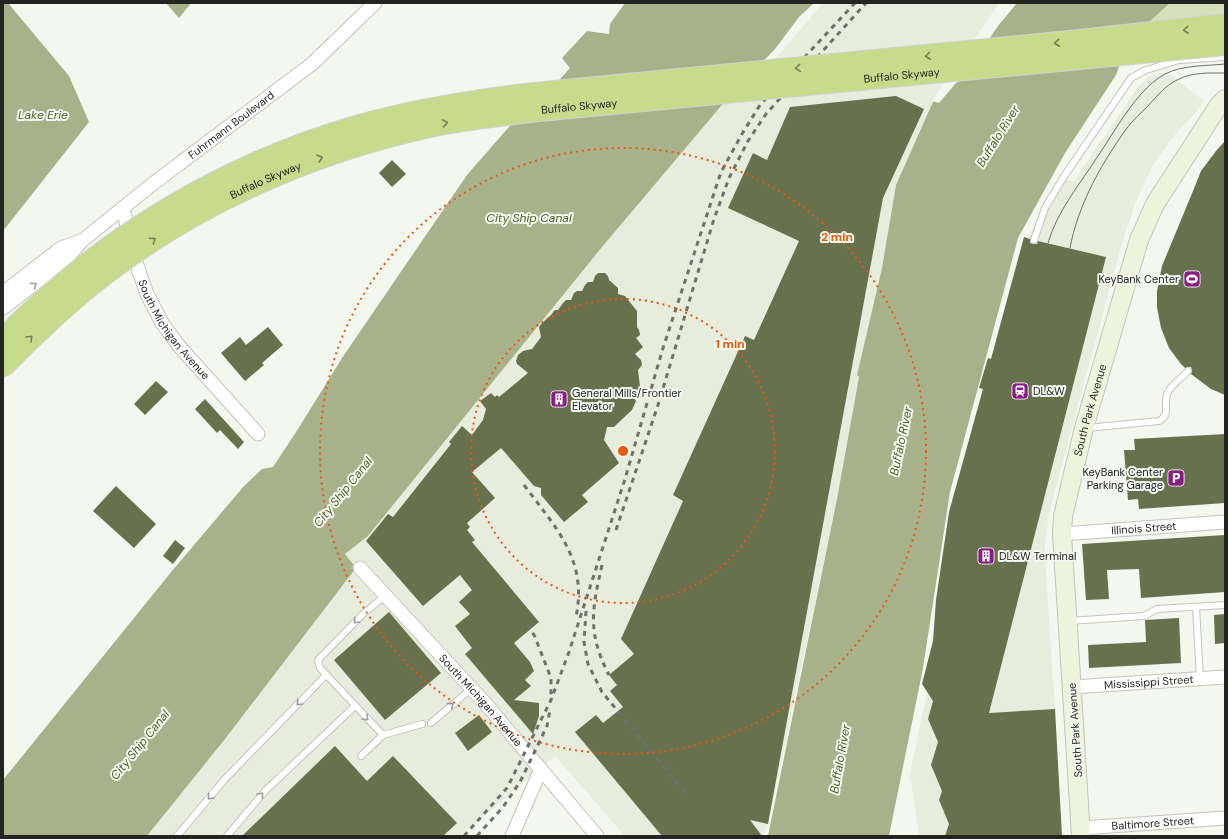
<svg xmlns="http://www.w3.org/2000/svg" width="1228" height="839" font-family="'DM Sans',sans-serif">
<rect width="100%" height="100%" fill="#f4f7ee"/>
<!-- built -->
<g fill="#e7ecdc">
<polygon points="821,3 1001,3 896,185 882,268 857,375 859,377 837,499 768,824 763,834 760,836 625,836 555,756 460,836 147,836 225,739 356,569 345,554 368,536 602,247 728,98 734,104"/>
<polygon points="1166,72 1204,101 1198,110 1178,131 1167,145 1152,167 1135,204 1121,246 1049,513 1045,545 1045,561 1055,709 996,713 989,715 1105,257 1028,238 1043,209 1063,178 1073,182 1138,87 1150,76"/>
<polygon points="927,693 933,701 928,719 938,742 931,765 942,791 939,800 949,824 945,836 919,836 911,780 909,778"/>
</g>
<!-- green -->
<polygon fill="#d6e0bd" points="1170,3 1225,3 1225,23 1146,25"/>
<!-- water -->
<g fill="#a7b28b">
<polygon points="3,3 8,3 69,76 89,122 3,231"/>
<polygon points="166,3 191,3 179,18"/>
<polygon points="625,3 821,3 735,104 727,99 602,247 368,536 345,554 356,568 225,739 147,836 3,836 3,780 172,571 244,486 262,469 273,467 298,429 342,358 467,175 515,120 543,98 570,68 562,58 587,31 609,34 610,24"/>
<polygon points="1001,3 1170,3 1146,25 1128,40 1116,75 1065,153 1018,238 950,492 923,668 889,836 768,836 837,499 859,377 857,375 882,268 896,185 933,102"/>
</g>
<!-- pier -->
<g fill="#f4f7ee">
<polygon points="814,3 823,3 736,105 728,98 775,49 799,17"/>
<polygon points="999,3 1017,3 998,26 962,79 956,83 939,103 932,101"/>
</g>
<!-- building -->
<g fill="#67714d">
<polygon points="896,96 924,109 883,198 768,824 750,820 762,836 662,836 575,732 596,715 603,723 623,707 610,691 617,685 609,675 634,654 621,639 683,501 673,495 745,336 754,340 799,241 728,208 753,153 767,160 790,107"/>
<polygon points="1225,141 1225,395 1211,389 1191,374 1192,370 1191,367 1187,367 1185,368 1181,364 1169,348 1161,328 1157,307 1157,291 1162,266 1193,191 1201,171 1216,151"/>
<polygon points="392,160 406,174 392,187 379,173"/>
<polygon points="1024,237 1030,239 1030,243 1033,244 1037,244 1038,241 1106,257 989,713 1055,709 1062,836 945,836 949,824 939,800 942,791 931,765 938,742 928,719 933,701 922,684 933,641 936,600 949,512 983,389 979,388 988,358 991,359"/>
<polygon points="598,273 605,273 608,276 609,280 618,288 618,294 625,296 637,311 637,327 639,330 640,335 636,338 643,347 635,354 641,360 642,365 638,370 640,387 633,396 636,401 632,410 617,424 614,427 607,427 604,440 619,463 582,495 588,502 564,522 541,495 541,488 534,486 501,448 472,472 495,498 467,523 470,527 467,530 475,540 472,542 539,622 514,643 530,662 534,671 525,680 531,686 514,700 539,703 539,716 533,734 465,654 472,648 455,626 470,614 459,602 472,590 460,575 423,606 366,541 388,514 393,517 451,444 449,442 462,426 472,435 483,420 486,409 480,401 491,393 495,397 497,395 499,397 528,373 517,364 516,361 518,355 523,351 532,349 541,337 539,327 542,323 552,314 553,312 555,310 558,310 563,303 566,300 571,300 574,293 577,291 582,291 585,285 588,282 593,282 595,276"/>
<polygon points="268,327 283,345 262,363 264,365 245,381 221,353 240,337 246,345"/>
<polygon points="156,381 168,392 145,415 134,404"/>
<polygon points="205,399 244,442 238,449 220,430 217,433 195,409"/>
<polygon points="1225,434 1225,503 1139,509 1138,499 1128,500 1124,450 1135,450 1134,439"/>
<polygon points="116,486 156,524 134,548 93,511"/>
<polygon points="1225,535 1225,592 1141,598 1139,569 1107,570 1109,599 1086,600 1082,544"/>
<polygon points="175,540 185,548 173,564 163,556"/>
<polygon points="389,612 441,673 385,720 334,660"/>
<polygon points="1225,614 1225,643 1215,644 1214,615"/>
<polygon points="1179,618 1181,663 1089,668 1088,645 1146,642 1145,620"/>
<polygon points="479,715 492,732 468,751 455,733"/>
<polygon points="335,746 367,781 393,756 457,823 443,836 242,836"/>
</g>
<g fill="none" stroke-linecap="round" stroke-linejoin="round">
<!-- lane casing -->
<g stroke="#c2c4bc" stroke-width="8">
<g id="lane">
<polyline points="1034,240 1045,208 1063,178 1131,78 1146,70 1179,60 1225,57"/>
<path d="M1087,428L1159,421C1172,415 1162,402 1168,392C1172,384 1182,378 1188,371"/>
<polyline points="385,596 364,613 318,660 320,668 383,735 422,724"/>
<polyline points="1196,607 1200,679"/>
<polyline points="1068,621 1144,616 1157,609 1225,605"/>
<polyline points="431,723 472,688"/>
<polyline points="361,756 383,735"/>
<polyline points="177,836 225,779 326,675"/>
<polyline points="227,836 265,791 355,706"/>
</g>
</g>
<!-- street casing -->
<g stroke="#c2c4bc" stroke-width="15">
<g id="street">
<path id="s1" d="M123,208L134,257L147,294L162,323L179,346L258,434"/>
<polyline points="3,293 61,248 81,241"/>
<path id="s2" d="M3,308L65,260L83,240L150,186L313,63L375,3"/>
<path id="s3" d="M1062,534L1225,522"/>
<path id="s4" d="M360,568L485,703L597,836"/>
<path id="s5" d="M1072,687L1225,677"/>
<path id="s6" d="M1081,828L1225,818"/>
<polyline points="512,836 541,769"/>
</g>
</g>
<!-- secondary casing -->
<g stroke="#c2c4bc" stroke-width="20">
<g id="secondary">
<path id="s7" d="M1081,836L1062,534L1063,516L1084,428L1139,240L1155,204L1219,105L1225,99"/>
</g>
</g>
<!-- lane -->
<use href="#lane" stroke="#fff" stroke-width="6"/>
<!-- street -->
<use href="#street" stroke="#fff" stroke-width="13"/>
<!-- secondary -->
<use href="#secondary" stroke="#eef4dc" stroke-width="18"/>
<!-- tram -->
<g stroke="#6f716b" stroke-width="1">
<path d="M1048,243C1057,211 1080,184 1098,156C1112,135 1125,112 1142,93C1148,86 1156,79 1165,74C1182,65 1206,66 1225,64"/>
<path d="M1070,248C1078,205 1101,164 1127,128C1133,120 1141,113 1148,106C1157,96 1165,86 1177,80C1192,72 1209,73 1225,73"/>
</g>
<!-- rail -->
<g stroke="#6f716b" stroke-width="3" stroke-dasharray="5 5" stroke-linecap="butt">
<path d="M524,485C555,527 588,559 576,617"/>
<polyline points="616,530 658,405 714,219 729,178 748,141 766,114 866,3"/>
<path d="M602,565C592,609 587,633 609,675"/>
<polyline points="586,611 584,642 588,664 602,692 687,795"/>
<polyline points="528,624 535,637 551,678 551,696"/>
<polyline points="464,836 507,788 551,700 569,652 625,479 663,348 721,172 742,134 760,105 855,3"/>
<polyline points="477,836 503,807 520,782 547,726 550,710"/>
</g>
<!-- highway-bridge casing -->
<g stroke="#d3d3d3" stroke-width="24" stroke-linecap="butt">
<g id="highway-bridge">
<path d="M3,340C98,241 224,165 356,127C411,111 467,102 524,95L1080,41L1225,25"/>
<path id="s8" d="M3,366C39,329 77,293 119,263C214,194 325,148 439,124C472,118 506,114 539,110L1225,44"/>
</g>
</g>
<!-- highway-bridge -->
<use href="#highway-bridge" stroke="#c7db8c" stroke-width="22"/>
</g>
<!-- one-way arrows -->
<defs><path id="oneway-chevron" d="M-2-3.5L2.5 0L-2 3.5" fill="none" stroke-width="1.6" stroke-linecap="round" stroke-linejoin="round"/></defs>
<g stroke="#768057">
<use href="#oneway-chevron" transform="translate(1186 30) rotate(174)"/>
<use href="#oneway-chevron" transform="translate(1057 43) rotate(174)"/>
<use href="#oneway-chevron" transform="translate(928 56) rotate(174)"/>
<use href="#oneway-chevron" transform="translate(798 68) rotate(175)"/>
<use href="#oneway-chevron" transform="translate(445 123) rotate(-10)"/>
<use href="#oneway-chevron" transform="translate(320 158) rotate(-19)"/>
<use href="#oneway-chevron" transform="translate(153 240) rotate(-34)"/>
<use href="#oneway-chevron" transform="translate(30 338) rotate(-45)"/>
</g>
<g stroke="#9c9d9c">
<use href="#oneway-chevron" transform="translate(34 285) rotate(-38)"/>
<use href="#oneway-chevron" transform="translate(356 621) rotate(134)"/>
<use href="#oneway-chevron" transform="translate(299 703) rotate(134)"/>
<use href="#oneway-chevron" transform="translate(451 705) rotate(-40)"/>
<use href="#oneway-chevron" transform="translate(366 718) rotate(45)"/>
<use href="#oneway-chevron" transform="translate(261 795) rotate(-50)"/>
<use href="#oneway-chevron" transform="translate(210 797) rotate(130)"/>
</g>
<!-- distance rings -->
<g fill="none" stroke="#e8590c" stroke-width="2" stroke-dasharray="2 4">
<circle cx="623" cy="451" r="152"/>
<circle cx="623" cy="451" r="303"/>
</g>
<!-- icons -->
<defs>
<g id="stadium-square" transform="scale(0.9)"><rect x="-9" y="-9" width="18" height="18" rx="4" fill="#881d83" stroke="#f4f7ee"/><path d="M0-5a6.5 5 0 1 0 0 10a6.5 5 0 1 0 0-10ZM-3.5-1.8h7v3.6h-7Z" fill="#fff"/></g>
<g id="station-square" transform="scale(0.9)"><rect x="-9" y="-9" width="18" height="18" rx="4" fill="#881d83" stroke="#f4f7ee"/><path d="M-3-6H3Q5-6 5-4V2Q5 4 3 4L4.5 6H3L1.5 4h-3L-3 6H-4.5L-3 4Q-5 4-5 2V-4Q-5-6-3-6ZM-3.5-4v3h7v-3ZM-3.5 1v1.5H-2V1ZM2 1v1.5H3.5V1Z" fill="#fff"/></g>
<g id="building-square" transform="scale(0.9)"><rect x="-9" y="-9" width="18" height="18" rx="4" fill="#881d83" stroke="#f4f7ee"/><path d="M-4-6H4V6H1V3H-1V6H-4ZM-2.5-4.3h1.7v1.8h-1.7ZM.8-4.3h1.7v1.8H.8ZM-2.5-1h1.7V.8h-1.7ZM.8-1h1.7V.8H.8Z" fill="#fff"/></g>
<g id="parking-square" transform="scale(0.9)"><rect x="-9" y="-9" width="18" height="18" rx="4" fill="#881d83" stroke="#f4f7ee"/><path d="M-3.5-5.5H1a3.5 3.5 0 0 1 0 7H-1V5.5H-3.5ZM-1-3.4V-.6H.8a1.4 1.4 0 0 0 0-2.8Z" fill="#fff"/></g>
</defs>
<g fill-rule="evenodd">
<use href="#stadium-square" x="1192" y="279"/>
<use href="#station-square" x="1020" y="391"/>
<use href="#building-square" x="559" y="399"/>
<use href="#parking-square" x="1176" y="478"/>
<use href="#building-square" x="986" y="556"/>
</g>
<g text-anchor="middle" stroke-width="4" stroke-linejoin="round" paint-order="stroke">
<!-- street labels -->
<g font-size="11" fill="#242522" stroke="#f4f7ee">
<text dy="4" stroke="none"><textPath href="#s8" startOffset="972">Buffalo Skyway</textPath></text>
<text dy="4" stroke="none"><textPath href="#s8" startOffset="648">Buffalo Skyway</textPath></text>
<text dy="4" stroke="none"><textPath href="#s2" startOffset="293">Fuhrmann Boulevard</textPath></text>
<text dy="4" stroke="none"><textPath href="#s8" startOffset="324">Buffalo Skyway</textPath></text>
<text dy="4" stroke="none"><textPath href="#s1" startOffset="134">South Michigan Avenue</textPath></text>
<text dy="4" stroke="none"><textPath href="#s7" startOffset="430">South Park Avenue</textPath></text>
<text dy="4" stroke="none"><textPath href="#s3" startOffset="82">Illinois Street</textPath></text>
<text dy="4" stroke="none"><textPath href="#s5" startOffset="77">Mississippi Street</textPath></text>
<text dy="4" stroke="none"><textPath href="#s4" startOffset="179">South Michigan Avenue</textPath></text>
<text transform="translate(1075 730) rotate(-94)" y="4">South Park Avenue</text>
<text dy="4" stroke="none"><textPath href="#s6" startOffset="72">Baltimore Street</textPath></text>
</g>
<!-- poi labels -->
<g font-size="11" fill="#242522" stroke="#f4f7ee" text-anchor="start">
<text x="1179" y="283" text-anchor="end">KeyBank Center</text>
<text x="1033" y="395">DL&amp;W</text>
<text x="572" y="397">General Mills/Frontier<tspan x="572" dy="13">Elevator</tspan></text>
<text x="1163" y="476" text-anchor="end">KeyBank Center<tspan x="1163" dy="13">Parking Garage</tspan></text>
<text x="999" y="560">DL&amp;W Terminal</text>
</g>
<!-- water labels -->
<g font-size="12" font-style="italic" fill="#505d21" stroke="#f4f7ee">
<text x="43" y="119">Lake Erie</text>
<text transform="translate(998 136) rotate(-58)" y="4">Buffalo River</text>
<text x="529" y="222">City Ship Canal</text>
<text transform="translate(901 441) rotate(-78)" y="4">Buffalo River</text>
<text transform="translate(343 492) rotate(-51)" y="4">City Ship Canal</text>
<text transform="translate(140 745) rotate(-51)" y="4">City Ship Canal</text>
<text transform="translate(840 759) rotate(-80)" y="4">Buffalo River</text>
</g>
</g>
<circle cx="623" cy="451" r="6" fill="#e8590c" stroke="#f4f7ee" stroke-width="2"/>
<g font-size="12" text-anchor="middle" font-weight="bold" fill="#e8590c" stroke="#f4f7ee" stroke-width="4" stroke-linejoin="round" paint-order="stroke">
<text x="837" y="241">2 min</text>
<text x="730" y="348">1 min</text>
</g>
<!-- border -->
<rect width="1228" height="839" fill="none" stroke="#242522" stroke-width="8"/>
</svg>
